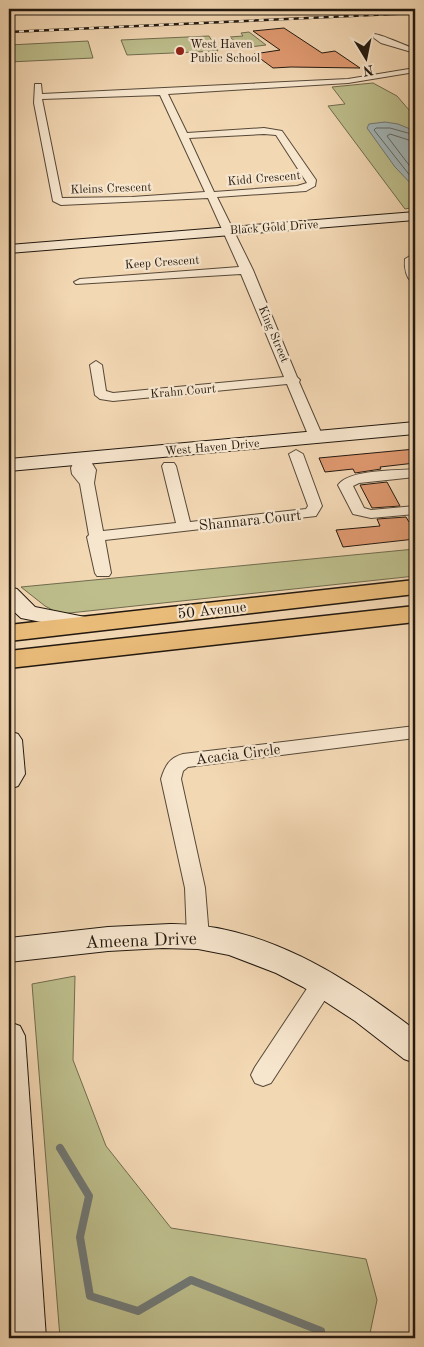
<svg xmlns="http://www.w3.org/2000/svg" width="424" height="1347" font-family="'Old Standard TT',serif">
<rect width="100%" height="100%" fill="#f3d8b4"/>
<filter id="stains"><feTurbulence type="fractalNoise" baseFrequency=".004" numOctaves="4"/><feColorMatrix values="0 0 0 0 .2 0 0 0 0 .09 0 0 0 0 .02 0 0 0 .5 -.17"/></filter>
<radialGradient id="worn" r=".72"><stop offset=".6" stop-color="#630" stop-opacity="0"/><stop offset="1" stop-color="#630" stop-opacity=".3"/></radialGradient>
<!-- green -->
<g fill="#bdbe8c" stroke="#706b4e">
<polygon points="249,32 266,45 242,48 230,37 243,36 241,33"/>
<polygon points="209,36 218,51 127,55 121,40"/>
<polygon points="88,41 93,58 9,62 9,45"/>
<polygon points="373,83 397,96 415,117 415,207 405,209 328,106 345,104 332,87"/>
<polygon points="415,549 415,576 60,614 45,606 21,587"/>
<polygon points="75,976 73,1060 106,1146 171,1228 366,1259 377,1300 369,1338 60,1338 32,984"/>
</g>
<!-- water -->
<polygon fill="#a2b6b9" stroke="#6f7775" points="385,122 398,124 415,131 415,188 395,167 367,128 369,124"/>
<g fill="none" stroke-linecap="round" stroke-linejoin="round">
<!-- shore -->
<g stroke="#626764" stroke-width="1">
<polyline points="415,135 390,128 376,128 374,130 415,182"/>
<polyline points="415,142 390,134 387,136 415,173"/>
</g>
<!-- stream -->
<polyline stroke="#6f7775" stroke-width="8" points="60,1148 89,1196 80,1237 90,1296 138,1311 191,1280 321,1331 319,1338"/>
</g>
<!-- building -->
<g fill="#e09970" stroke="#22180f">
<polygon points="284,28 322,53 335,51 360,68 291,67 273,68 254,54 280,50 253,31"/>
<polygon points="415,449 415,463 380,467 381,469 355,473 353,469 325,472 319,458"/>
<polygon points="387,482 400,506 372,508 360,485"/>
<polygon points="406,517 409,522 415,522 415,539 343,547 336,530 380,526 377,519"/>
</g>
<g fill="none" stroke-linecap="round" stroke-linejoin="round">
<!-- street casing -->
<g stroke="#564838" stroke-width="2">
<g id="street">
<polygon points="17,9 23,9 25,12 20,13"/>
<path d="M374,34C380,34 407,46 415,49V53L381,43L374,38Z"/>
<path d="M415,68V72L348,83L168,94L187,133L264,128L282,131L316,180L315,186L306,191L217,197L253,270L297,377L300,380L299,382L323,437L321,440L316,441L309,437L287,384L113,401L100,399L95,395L90,365L96,361L102,365L106,391L113,393L284,377L241,274L76,284L74,282L80,279L239,267L208,198L61,205L53,201L34,103L35,84H41L42,94L348,79ZM160,95L205,192L132,197L62,198L42,99ZM264,134L276,135L307,183L297,186L214,192L189,138Z"/>
<path d="M410,256L415,259V283C406,281 404,267 405,259Z"/>
<polygon points="296,450 303,454 322,506 316,516 105,540 111,573 109,576 97,576 95,573 87,537 89,535 80,484 72,474 71,468 77,455 87,455 96,470 94,483 103,531 176,523 162,466 164,463 174,463 176,466 190,522 306,509 308,506 289,454"/>
<path d="M415,469V477L359,483L353,486L364,508L371,510L415,506V514L371,518L353,514L338,485C349,469 396,471 415,469Z"/>
<path d="M415,726V738L188,767L183,771L181,779L205,888L209,937L206,943L198,946L190,943L187,937L185,888L161,779C165,766 169,758 183,754Z"/>
<polygon points="324,972 332,975 335,982 332,989 271,1083 263,1086 255,1083 251,1075 255,1067 316,975"/>
</g>
</g>
<!-- secondary casing -->
<g stroke="#22180f" stroke-width="2">
<g id="secondary">
<polygon points="415,212 415,220 9,253 9,245"/>
<polygon points="415,422 415,434 9,471 9,459"/>
<polygon points="9,587 17,589 35,607 95,619 98,624 95,629 87,631 21,618 9,607"/>
<polygon points="9,731 18,734 22,740 25,774 18,786 9,789"/>
<path d="M170,924C262,923 345,976 415,1030V1063L404,1059L355,1021L303,987L276,973L229,955L198,949L163,948L108,951L9,962V938L108,927Z"/>
<polygon points="9,1022 20,1026 25,1036 46,1338 9,1338"/>
</g>
</g>
<!-- primary casing -->
<g stroke="#22180f" stroke-width="3">
<g id="primary">
<polygon points="415,580 415,594 9,641 9,625"/>
<polygon points="415,606 415,622 9,668 9,651"/>
</g>
</g>
<!-- street -->
<use href="#street" fill="#f7e6ce" fill-rule="evenodd"/>
<!-- secondary -->
<use href="#secondary" fill="#f7e6ce" fill-rule="evenodd"/>
<!-- primary -->
<use href="#primary" fill="#eabc7a" fill-rule="evenodd"/>
<!-- rail casing -->
<g stroke="#22180f" stroke-width="2.5">
<polyline id="rail" points="9,32 415,13"/>
</g>
<!-- rail -->
<use href="#rail" stroke="#f7e6ce" stroke-width="2" stroke-dasharray="5" stroke-linecap="butt"/>
</g>
<!-- markers -->
<circle fill="#8f2418" stroke="#f7e6ce" stroke-width="2" cx="180" cy="51" r="5"/>
<g text-anchor="middle" stroke-width="4.5" stroke-linejoin="round" paint-order="stroke">
<!-- far-poi labels -->
<g font-size="12" fill="#22180f" stroke="#f7e6ce" text-anchor="start">
<text x="190" y="48">West Haven<tspan x="190" dy="14">Public School</tspan></text>
</g>
<!-- far-street labels -->
<g font-size="12" fill="#22180f" stroke="#f7e6ce">
<text transform="translate(264 178) rotate(-5)" y="4">Kidd Crescent</text>
<text transform="translate(111 188) rotate(-2)" y="4">Kleins Crescent</text>
<text transform="translate(274 227) rotate(-4)" y="4">Black Gold Drive</text>
<text transform="translate(162 262) rotate(-4)" y="4">Keep Crescent</text>
<text transform="translate(274 334) rotate(67)" y="4">King Street</text>
<text transform="translate(183 391) rotate(-5)" y="4">Krahn Court</text>
<text transform="translate(212 447) rotate(-5)" y="4">West Haven Drive</text>
</g>
<!-- street labels -->
<g font-size="15" fill="#22180f" stroke="#f7e6ce">
<text transform="translate(250 520) rotate(-6)" y="5">Shannara Court</text>
<text transform="translate(212 610) rotate(-6)" y="5">50 Avenue</text>
<text transform="translate(238 754) rotate(-7)" y="5">Acacia Circle</text>
</g>
<!-- near-street labels -->
<g font-size="18" fill="#22180f" stroke="#f7e6ce">
<text transform="translate(141 940) rotate(-2)" y="6">Ameena Drive</text>
</g>
</g>
<!-- margin -->
<rect width="424" height="1347" fill="none" stroke="#f3d8b4" stroke-width="30"/>
<rect x="10" y="10" width="404" height="1327" fill="none" stroke="#22180f" stroke-width="2.5"/>
<rect x="15" y="15" width="394" height="1317" fill="none" stroke="#22180f"/>
<!-- north arrow -->
<g transform="translate(366 58) rotate(170)" stroke="#f7e6ce" stroke-width="4" paint-order="stroke">
<path d="M0-4L9 19L0 12L-9 19Z" fill="#22180f"/>
<text y="-8" font-size="14" font-weight="bold" text-anchor="middle" fill="#22180f">N</text>
</g>
<rect width="100%" height="100%" filter="url(#stains)"/>
<rect width="100%" height="100%" fill="url(#worn)"/>
</svg>
